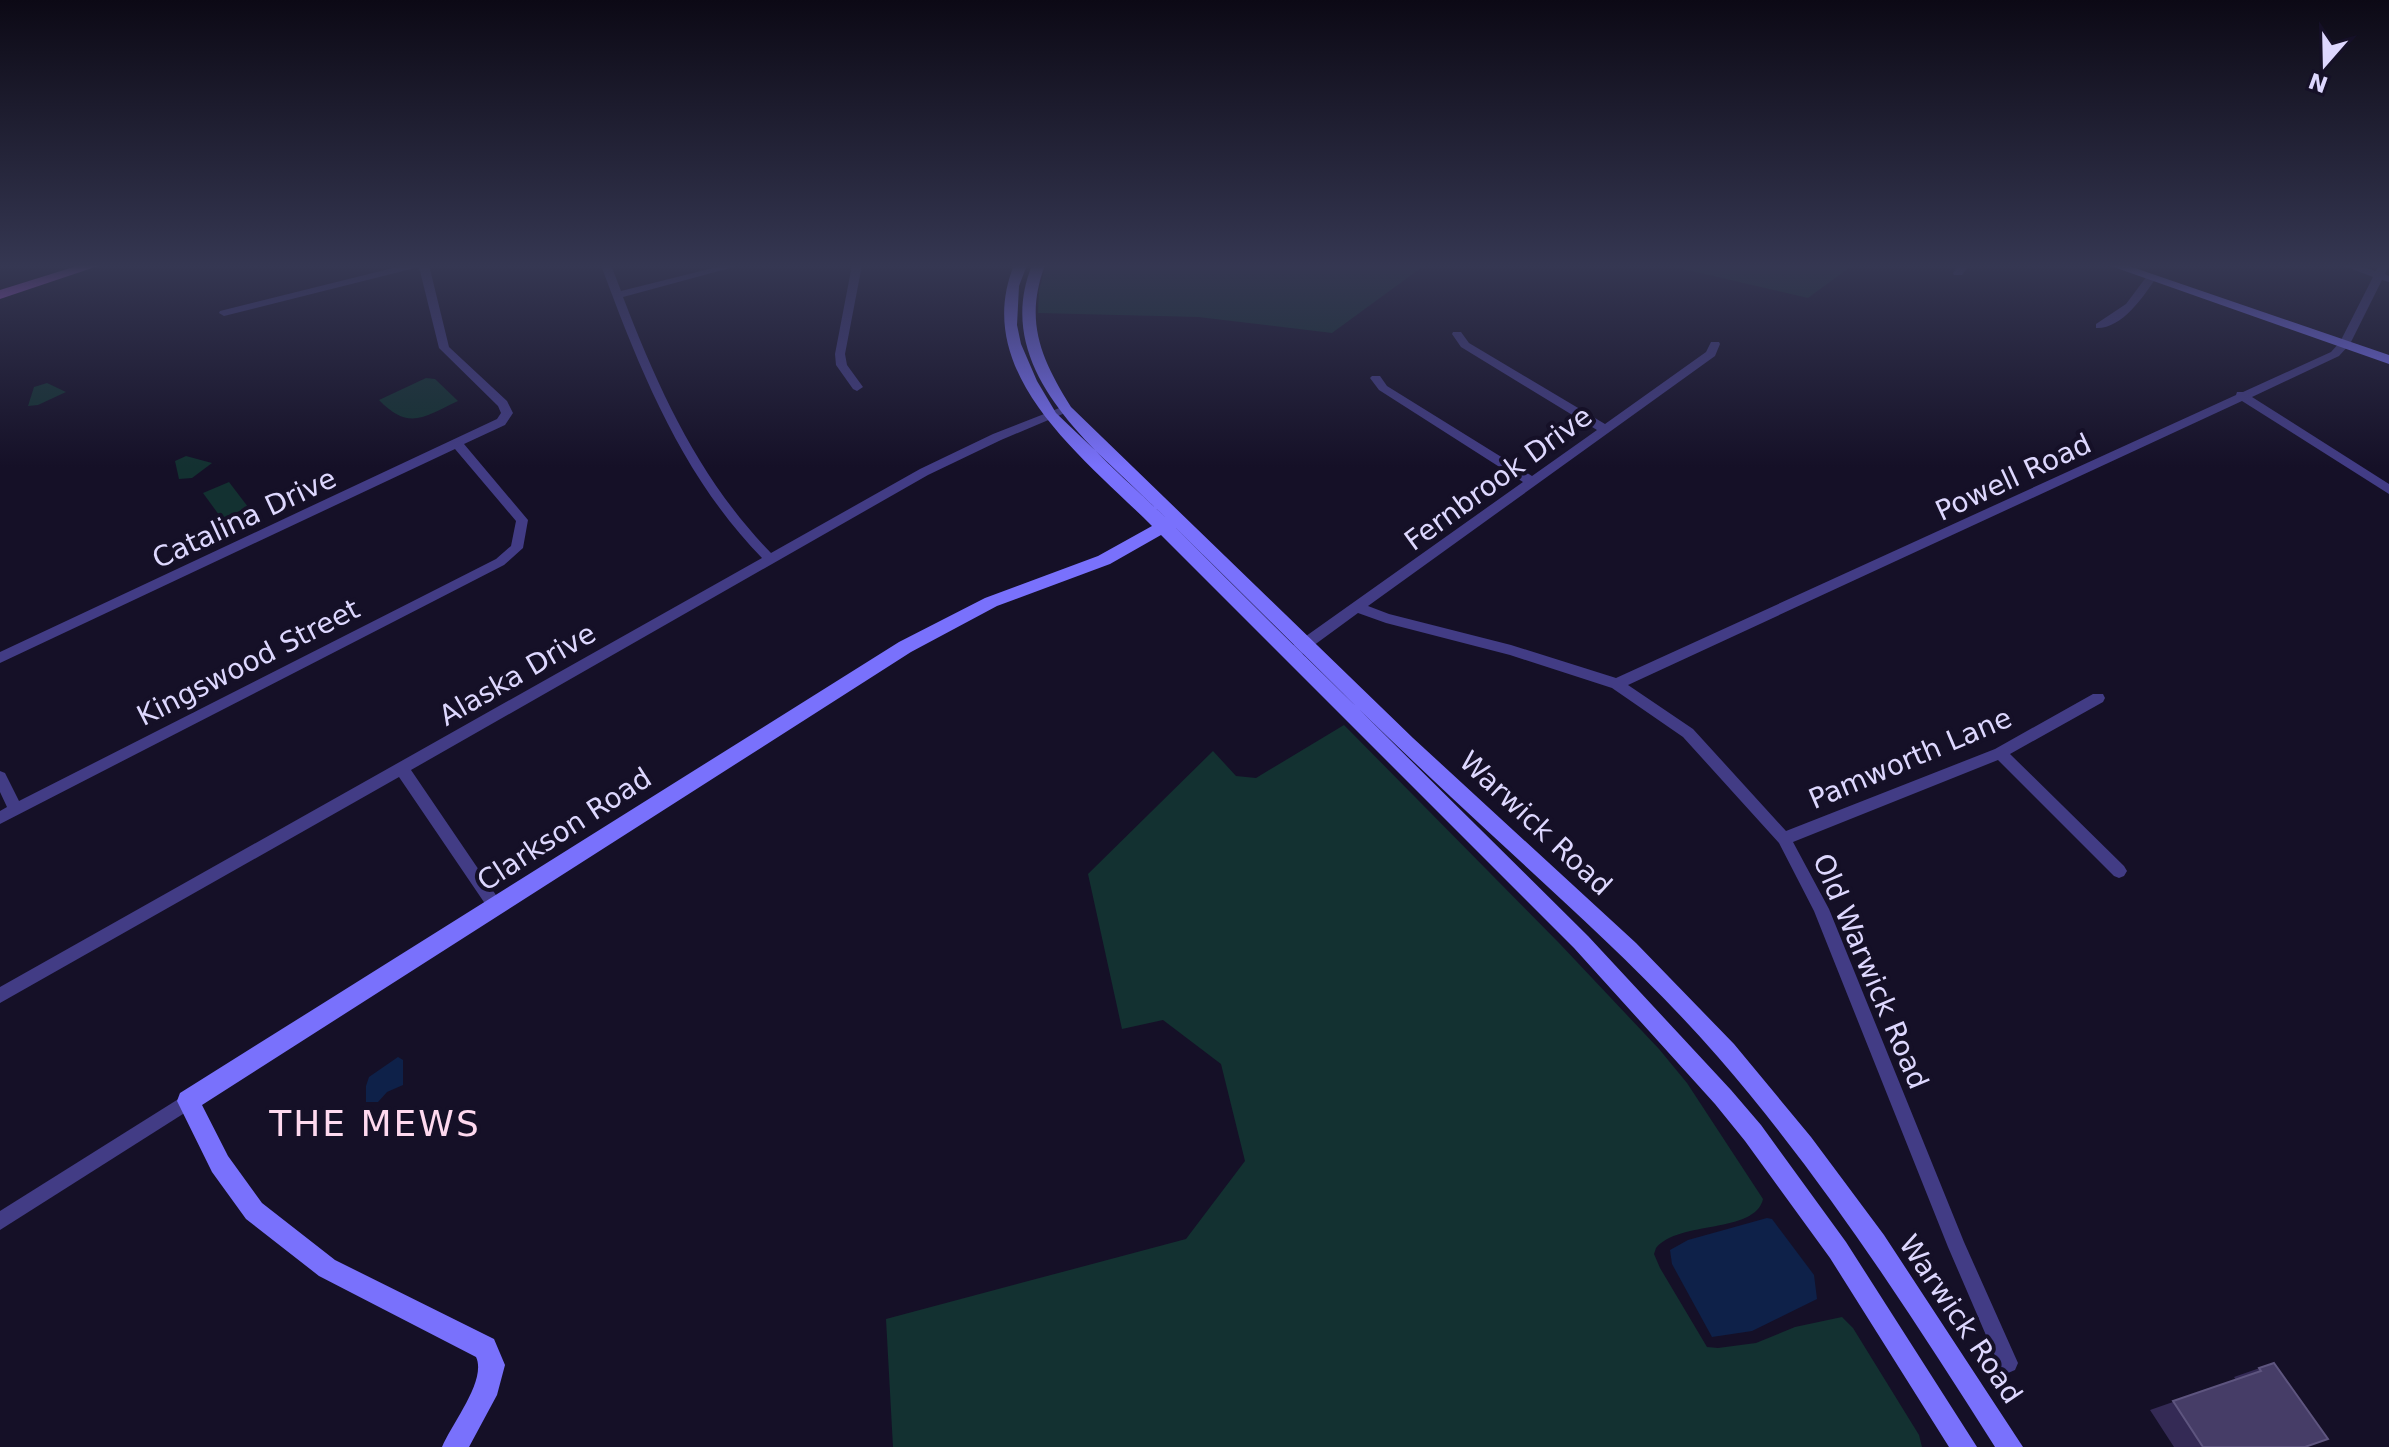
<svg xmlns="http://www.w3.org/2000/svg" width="2389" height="1447" font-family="'DejaVu Sans',sans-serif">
<rect width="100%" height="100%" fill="#151027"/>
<!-- green -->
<g fill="#133131">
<polygon points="1046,265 1425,265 1332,333 1198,317 1038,313 1039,290"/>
<polygon points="1666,265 1853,265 1808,298"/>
<path d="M426,378L435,379L458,401C424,417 409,431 379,400Z"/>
<polygon points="47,383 66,392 38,405 28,406 34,387"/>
<polygon points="186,456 212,463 192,478 179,479 175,461"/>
<polygon points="229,482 248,507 222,519 203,493"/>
<path d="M1344,725L1560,944L1659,1049L1687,1083L1763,1199C1755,1234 1679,1220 1656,1248L1654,1254L1660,1268L1707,1347L1718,1348L1756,1343L1795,1327L1842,1317L1853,1328L1919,1435L1922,1447H893L886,1319L1186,1239L1245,1161L1221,1064L1163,1020L1122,1029L1088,874L1213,751L1236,776L1256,778Z"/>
</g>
<!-- water -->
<g fill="#0e2149">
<polygon points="398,1057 403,1060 403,1085 387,1092 378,1102 366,1102 366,1086 369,1077"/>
<polygon points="1767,1218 1772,1219 1814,1275 1817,1299 1752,1331 1712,1337 1672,1264 1670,1250 1688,1240"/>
</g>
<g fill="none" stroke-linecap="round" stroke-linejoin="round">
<!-- street -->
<g fill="#423c85" fill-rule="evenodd">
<polygon points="405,265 429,265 449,347 507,401 513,413 505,425 464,444 528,520 523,548 504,565 0,824 0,811 7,807 0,792 0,771 5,773 19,801 496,559 511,546 516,521 455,449 0,663 0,652 497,419 501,413 498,406 439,348 419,267 224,316 219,313 220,311"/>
<path d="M601,265H611L621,291L725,265H741L623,297C659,391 700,480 771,553L920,469L993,434L1062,407H1070L1072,410L1001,440L928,475L411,770L500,901L503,906L500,911L495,913L490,911L399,777L0,1003V987L762,558C682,476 640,371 601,265Z"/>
<polygon points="852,265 862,265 845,354 847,365 863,387 857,391 853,389 836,365 835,354"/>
<polygon points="1959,265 1969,265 1962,275 1954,275 1953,273"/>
<polygon points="2342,265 2356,265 2376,271 2379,265 2389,265 2385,274 2389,276 2389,282 2382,280 2350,344 2339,356 2252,397 2389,484 2389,494 2242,401 1628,685 1693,729 1786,831 1995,749 2093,694 2103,694 2105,698 2103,702 2010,754 2124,866 2127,871 2124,876 2119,878 2114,876 1998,760 1793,842 1829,909 1964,1242 2018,1363 2015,1370 2008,1373 2001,1370 1948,1247 1814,911 1779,843 1683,737 1612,688 1510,655 1386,623 1358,613 1302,654 1292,654 1290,650 1292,646 1523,482 1379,390 1370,378 1372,376 1380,376 1387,386 1532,476 1597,430 1461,347 1452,334 1453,332 1461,332 1469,343 1605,424 1706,352 1711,342 1719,342 1720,344 1715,356 1368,606 1389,614 1511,645 1616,678 2236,395 2237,392 2243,392 2331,352 2340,342 2373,277"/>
<path d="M2151,275L2156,278C2143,297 2122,329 2096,328V324L2126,304L2147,276Z"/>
<polygon points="188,1093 194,1095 197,1101 194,1107 0,1230 0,1211"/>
</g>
<!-- secondary -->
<g fill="#7971fc" fill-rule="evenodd">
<path d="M1014,265H1027L1019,286L1017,325L1021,344L1037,381L1056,413L1166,518C1099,452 989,372 1032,265H1045C1024,321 1041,359 1071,407L1413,738L1636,943L1734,1044L1811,1137L1884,1235L2023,1447H1995C1910,1313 1823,1178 1718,1057C1636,963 1541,882 1451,797C1357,709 1266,618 1175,527L1588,936L1731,1090L1761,1125L1846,1242L1977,1447H1949L1830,1258L1745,1141L1715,1104L1574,948L1161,535L1110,564L997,606L911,652L202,1105L228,1156L262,1203L335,1260L494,1339L505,1365L497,1395L469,1447H442C452,1423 487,1380 476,1357L319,1276L246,1219L212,1172L177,1101L180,1093L899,642L985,598L1098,556L1152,526C1084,458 970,374 1014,265Z"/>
<polygon points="2108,265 2126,265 2389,355 2389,364"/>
</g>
<!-- primary -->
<polygon fill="#c861fc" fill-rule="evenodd" points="80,265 101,265 0,299 0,290"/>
</g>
<!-- wall -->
<polygon fill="#342a55" points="2274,1363 2305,1447 2174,1447 2150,1410 2236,1380 2234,1377"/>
<!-- building -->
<polygon fill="#463d67" stroke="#5e557f" stroke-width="2" points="2274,1363 2328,1439 2305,1447 2203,1447 2173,1401 2261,1371 2259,1368"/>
<!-- sky -->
<linearGradient id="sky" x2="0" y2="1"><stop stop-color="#0c0915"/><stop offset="0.57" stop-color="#353752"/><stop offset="1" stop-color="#353752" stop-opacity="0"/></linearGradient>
<rect width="2389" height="467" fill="url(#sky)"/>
<g text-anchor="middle" stroke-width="8" stroke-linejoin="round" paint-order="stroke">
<!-- street labels -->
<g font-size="28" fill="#ddd7fe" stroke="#151027">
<text transform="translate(2013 477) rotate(-25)" y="10">Powell Road</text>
<text transform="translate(1498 478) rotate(-36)" y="10">Fernbrook Drive</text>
<text transform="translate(244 518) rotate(-25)" y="10">Catalina Drive</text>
<text transform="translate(248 662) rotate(-27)" y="10">Kingswood Street</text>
<text transform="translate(517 674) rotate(-30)" y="10">Alaska Drive</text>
<text transform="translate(1910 758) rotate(-23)" y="10">Pamworth Lane</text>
<text transform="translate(1536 823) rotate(43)" y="10">Warwick Road</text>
<text transform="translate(564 829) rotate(-33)" y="10">Clarkson Road</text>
<text transform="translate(1871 971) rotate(67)" y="10">Old Warwick Road</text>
<text transform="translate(1961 1319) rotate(56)" y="10">Warwick Road</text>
</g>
<!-- near-neighbourhood labels -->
<g font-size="36" letter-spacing="2" fill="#fed9ef" stroke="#151027">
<text x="375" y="1136">THE MEWS</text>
</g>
</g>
<!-- north arrow -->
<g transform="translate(2325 64) rotate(200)" stroke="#151027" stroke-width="6" paint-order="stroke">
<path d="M0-6L14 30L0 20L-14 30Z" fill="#ddd7fe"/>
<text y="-12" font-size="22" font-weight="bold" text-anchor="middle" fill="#ddd7fe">N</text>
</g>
</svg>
